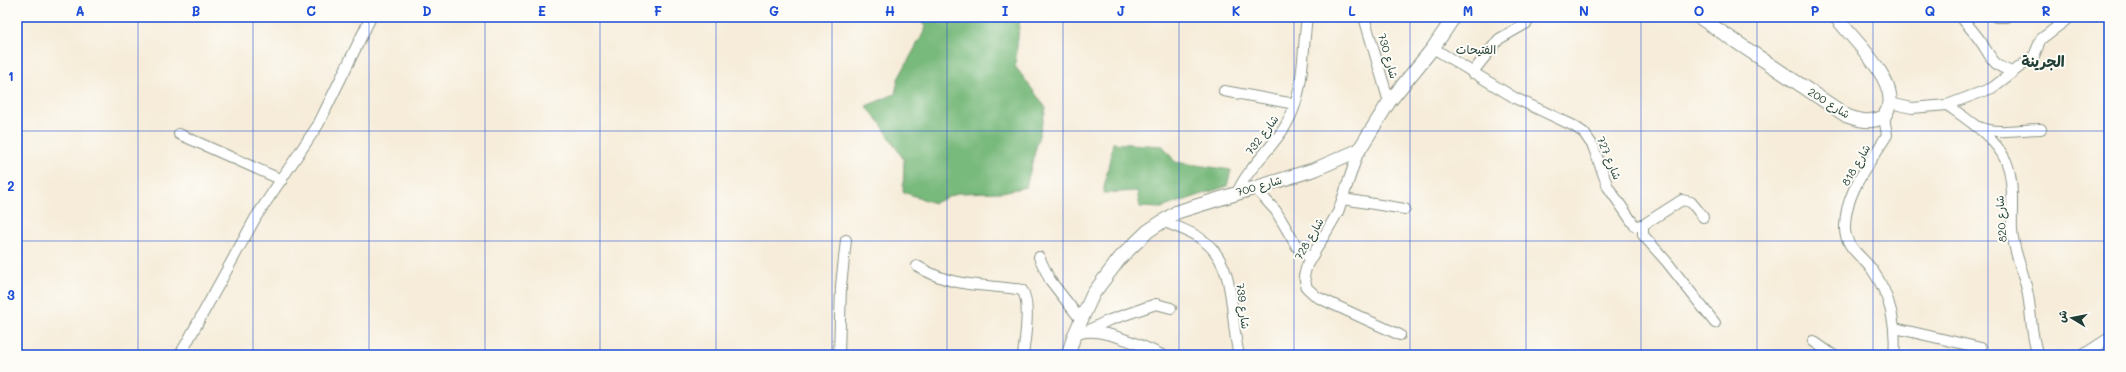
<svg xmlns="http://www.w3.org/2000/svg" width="2126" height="372" font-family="Mali,'Playpen Sans Arabic',sans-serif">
<rect width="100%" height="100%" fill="#fdfcf7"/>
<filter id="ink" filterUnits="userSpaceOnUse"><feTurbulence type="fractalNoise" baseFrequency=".025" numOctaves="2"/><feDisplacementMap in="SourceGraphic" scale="8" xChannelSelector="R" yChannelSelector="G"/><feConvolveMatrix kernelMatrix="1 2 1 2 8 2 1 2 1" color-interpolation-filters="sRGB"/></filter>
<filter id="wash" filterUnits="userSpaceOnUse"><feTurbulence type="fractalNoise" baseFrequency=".012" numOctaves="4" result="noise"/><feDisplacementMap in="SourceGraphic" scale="16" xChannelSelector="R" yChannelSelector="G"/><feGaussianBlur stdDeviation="0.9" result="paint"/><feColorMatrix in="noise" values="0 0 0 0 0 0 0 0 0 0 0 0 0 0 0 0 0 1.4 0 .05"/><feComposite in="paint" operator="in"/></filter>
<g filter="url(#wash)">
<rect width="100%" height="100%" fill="#f6ecd9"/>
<!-- forest -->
<g fill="#78b97b" stroke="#4c7b58">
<polygon points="918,17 1020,17 1015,66 1046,108 1026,187 1002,192 958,193 934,203 903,192 904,160 879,121 866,106 895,94 898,79 926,28"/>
<polygon points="1113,143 1163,146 1175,162 1231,170 1227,186 1161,208 1140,207 1137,191 1103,193"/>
</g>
</g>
<g filter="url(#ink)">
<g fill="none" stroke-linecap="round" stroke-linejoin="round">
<!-- minor casing -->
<g stroke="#8a9486" stroke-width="12">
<g id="minor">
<polyline points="1364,17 1389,102"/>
<path d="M1961,17C1968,26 1977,35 1983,45C1993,61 1994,66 2013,72"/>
<polyline points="1996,17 2006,17"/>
<polyline points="1433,48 1515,98 1574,126 1584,133 1593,146 1608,187 1635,226 1643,225 1643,235 1667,262 1715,323"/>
<polyline points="1472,73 1499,39 1527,23"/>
<polyline points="1224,91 1295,104"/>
<polyline points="1890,103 1912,108 1947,105 1992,88 2034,56 2041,39 2070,17"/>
<path d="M1947,105C1968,120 1995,137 2006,161C2015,182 2011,209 2012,231C2013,250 2023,270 2027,290C2032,312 2030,334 2038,355"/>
<path d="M1884,117L1887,135C1870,163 1844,193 1845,229C1845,247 1863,257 1873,271C1890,295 1897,326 1894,355"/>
<path d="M1979,127C1998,135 2020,129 2041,129"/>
<polyline points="179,134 282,180"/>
<polyline points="1359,150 1338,212 1307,265 1304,276 1307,288 1317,297 1400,335"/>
<polyline points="1255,188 1276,211 1297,247 1310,258"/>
<path d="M1237,193C1248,167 1272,149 1286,125C1305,93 1302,53 1307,17"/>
<polyline points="1343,199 1405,209"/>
<path d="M1162,221C1176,227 1192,231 1204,241C1238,267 1229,318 1239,355"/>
<polyline points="1643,225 1682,200 1691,202 1703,217"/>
<polyline points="1039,257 1050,280 1081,320"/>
<path d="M917,266C955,289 981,283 1022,290C1031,302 1025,340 1023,355"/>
<polyline points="1895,328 1981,348"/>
<polyline points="1085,332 1107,321 1156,304 1171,308"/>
<path d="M1074,336C1077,335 1082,332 1086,332C1106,330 1143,346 1162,355"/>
<polyline points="1813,341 1833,355"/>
<polyline points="180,355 256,217 318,125 371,17"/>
<polyline points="839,355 841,286 846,240"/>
<polyline points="2083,355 2109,338"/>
</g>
</g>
<!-- major casing -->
<g stroke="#8a9486" stroke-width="15">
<g id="major">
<path d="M1699,17L1847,116C1861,121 1870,123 1884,117C1886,112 1890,107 1890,102C1892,75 1852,38 1836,17"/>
<polyline points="1068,355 1074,336 1093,294 1120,258 1148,231 1177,212 1316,169 1359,150 1389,102 1433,48 1454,17"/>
</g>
</g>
<!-- minor -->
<use href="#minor" stroke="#fff" stroke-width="10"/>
<!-- major -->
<use href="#major" stroke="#fff" stroke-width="13"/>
</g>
</g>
<!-- grid -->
<path fill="none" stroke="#1d4ed8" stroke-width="1" stroke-opacity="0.55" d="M138,17V355M253,17V355M369,17V355M485,17V355M600,17V355M716,17V355M832,17V355M947,17V355M1063,17V355M1179,17V355M1294,17V355M1410,17V355M1526,17V355M1641,17V355M1757,17V355M1873,17V355M1988,17V355M17,131H2109M17,241H2109"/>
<g text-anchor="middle" stroke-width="4" stroke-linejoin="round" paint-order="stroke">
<!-- street labels -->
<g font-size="11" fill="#1f3d34" stroke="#fdfcf7">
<text transform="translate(1388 56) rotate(74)" y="4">شارع 730</text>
<text transform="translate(1829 103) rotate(32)" y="4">شارع 200</text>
<text transform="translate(1262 135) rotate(-53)" y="4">شارع 732</text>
<text transform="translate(1609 158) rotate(67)" y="4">شارع 727</text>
<text transform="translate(1856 165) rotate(-60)" y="4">شارع 818</text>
<text transform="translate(1259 186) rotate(-16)" y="4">شارع 700</text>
<text transform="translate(2001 219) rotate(-94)" y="4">شارع 820</text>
<text transform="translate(1309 239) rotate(-60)" y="4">شارع 728</text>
<text transform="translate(1243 306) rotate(83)" y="4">شارع 739</text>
</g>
<!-- neighbourhood labels -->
<g font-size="12" fill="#1f3d34" stroke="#fdfcf7">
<text x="1476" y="54">الفتيحات</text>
</g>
<!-- district labels -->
<g font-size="15" font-weight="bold" fill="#1f3d34" stroke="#fdfcf7">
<text x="2043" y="67">الجرينة</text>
</g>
</g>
<!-- margin -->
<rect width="2126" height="372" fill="none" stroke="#fdfcf7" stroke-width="44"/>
<!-- north arrow -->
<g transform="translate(2072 318) rotate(280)" stroke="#fdfcf7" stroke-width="3" paint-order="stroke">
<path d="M0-3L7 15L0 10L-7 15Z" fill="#1f3d34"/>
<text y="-6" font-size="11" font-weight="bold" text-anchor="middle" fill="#1f3d34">ش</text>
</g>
<rect x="22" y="22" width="2082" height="328" fill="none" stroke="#1d4ed8" stroke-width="1.5"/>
<g font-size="13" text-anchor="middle" font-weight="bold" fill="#1d4ed8">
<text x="80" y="16">A</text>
<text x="196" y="16">B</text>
<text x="311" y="16">C</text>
<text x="427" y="16">D</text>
<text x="542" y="16">E</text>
<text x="658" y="16">F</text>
<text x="774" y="16">G</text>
<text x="890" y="16">H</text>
<text x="1005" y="16">I</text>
<text x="1121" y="16">J</text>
<text x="1236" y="16">K</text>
<text x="1352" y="16">L</text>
<text x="1468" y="16">M</text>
<text x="1584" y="16">N</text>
<text x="1699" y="16">O</text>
<text x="1815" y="16">P</text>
<text x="1930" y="16">Q</text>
<text x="2046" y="16">R</text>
<text x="11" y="81">1</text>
<text x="11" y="191">2</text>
<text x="11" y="300">3</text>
</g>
</svg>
